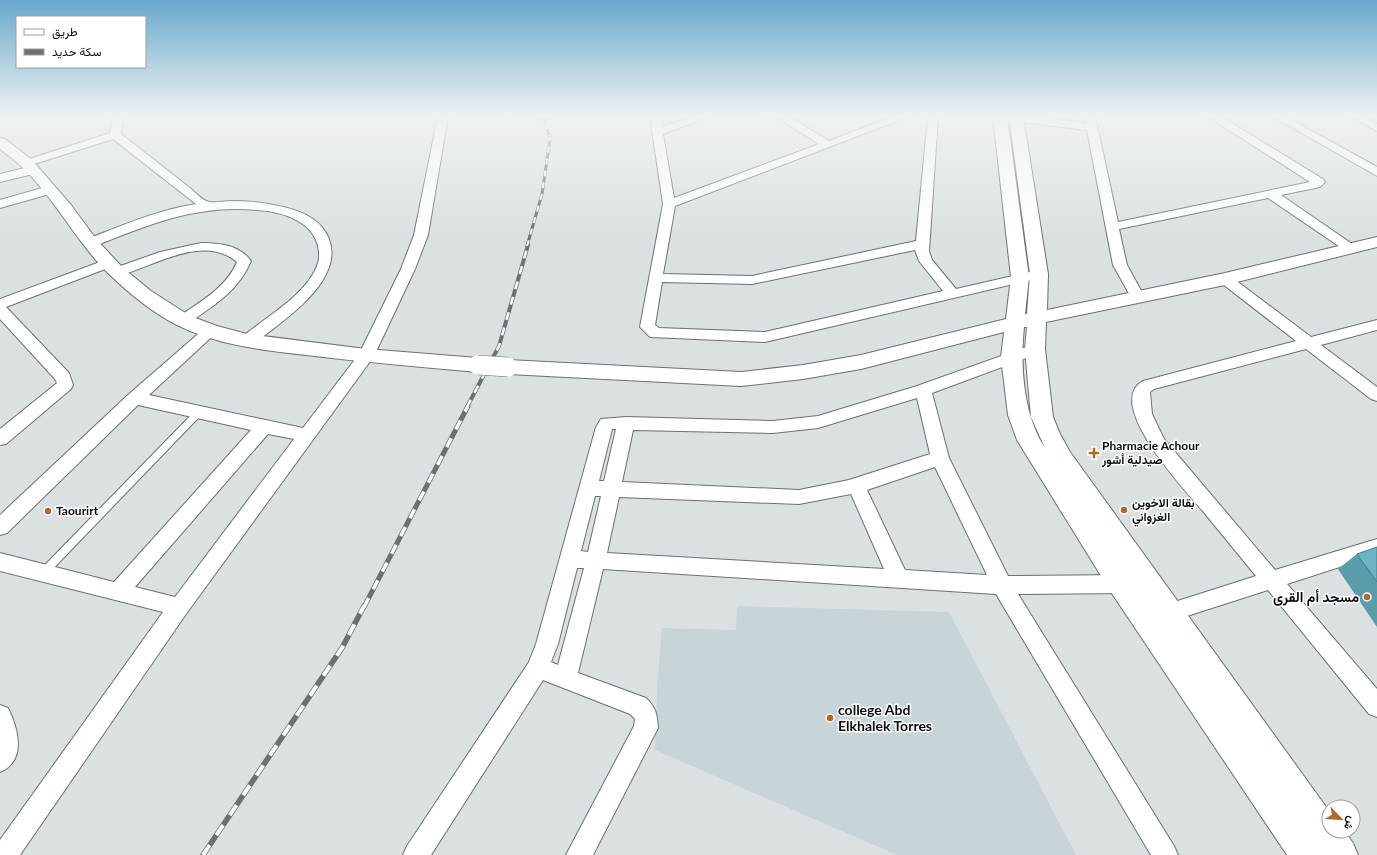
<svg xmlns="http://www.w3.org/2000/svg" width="1377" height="855" font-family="Lato,Vazirmatn,sans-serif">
<rect width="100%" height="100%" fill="#dbe1e2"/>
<!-- built -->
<polygon fill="#c7d5d8" points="737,606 949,612 1076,855 897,855 655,750 657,686 662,628 736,630"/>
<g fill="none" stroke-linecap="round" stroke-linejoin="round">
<!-- lane casing -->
<g stroke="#6b7071" stroke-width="2">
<polygon id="lane" points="199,409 203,412 202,414 47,575 44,576 41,575 39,572 41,569 196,410"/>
</g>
<!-- street casing -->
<g stroke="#6b7071" stroke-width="2">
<g id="street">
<path d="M113,116H123L121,134C144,152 167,170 190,188C195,192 203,201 209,202C216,203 224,201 231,201C247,201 263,202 279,206C299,210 321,218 329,239C345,282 281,322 252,345L247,346L242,345L239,341C244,334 253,329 260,323C281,308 310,288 318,263C322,249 315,233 304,225C291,215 273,211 256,210C198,204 147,225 95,246H85L83,243L85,240C121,226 157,210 196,204L113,139L31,165H23L21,163L23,161L110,133Z"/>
<path d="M438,116H448L428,235L415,269L374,356L186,614L20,855H0V840L163,612L0,571V553L114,582L251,430L138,405L7,533L0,535V515L129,394L205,328L210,326L215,328L218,331L149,395L303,428L359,354L401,269L414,235ZM268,434L294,439L175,597L135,587Z"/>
<path d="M650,116H660L662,127L694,116H710L663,134L674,198L819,144L775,116H788L829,141L894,116H910L675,206L663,274L752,276L916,241L928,116H938L929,251L932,260L956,289L1039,270L1044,271L1046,274L1044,277L1039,278L765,342L650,337L640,327L663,204ZM915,250L919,261L943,291L765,332L659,328L655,325L662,282L752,284Z"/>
<polygon points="992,116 1027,116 1086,123 1085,116 1095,116 1118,222 1310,182 1207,116 1220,116 1323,179 1325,182 1320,187 1281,195 1358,248 1356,251 1346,251 1268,198 1119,229 1127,265 1144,296 1142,299 1132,299 1113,265 1087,130 997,119"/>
<polygon points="1272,116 1285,116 1377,167 1377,176"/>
<polygon points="1350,116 1363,116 1377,124 1377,131"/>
<polygon points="33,166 37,167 39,170 37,173 0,182 0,174"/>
<polygon points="49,186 55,190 53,193 0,208 0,200"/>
<path d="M201,243C219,243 240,245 251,261C239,290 214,306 188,323L183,325L178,323L176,320L178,317C200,302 226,288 237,262C202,233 154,267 117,276L112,275L110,272L112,269L160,252Z"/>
<polygon points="108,259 113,260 115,263 113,266 6,307 69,373 73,385 71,389 6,444 0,445 0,429 57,383 55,379 0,319 0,299"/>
<path d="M1225,275L1230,276L1311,337L1377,320V330L1321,345L1377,387V401L1371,399L1306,349L1154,389L1150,392L1152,414L1164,439L1275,570L1377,539V555L1287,584L1377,689V717L1369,714L1268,590L1162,624L1155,622L1152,615L1155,608L1162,606L1256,576C1238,554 1220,532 1202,510C1185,490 1103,403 1143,381L1296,341L1220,282L1218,279L1220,276Z"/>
<path d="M1035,344L1040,345L1043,349L1040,353L932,393L949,458L1008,576L1130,575L1137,578L1140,584L1137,590L1130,593L1018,594L1174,846L1178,855H1151L996,594L603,569L578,673L646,698C656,708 657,714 658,728L593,855H566L634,726L635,719L630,714L543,680L431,855H403L407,846L529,662L536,644L596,427L601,419L626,417L773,421L818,416L917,386ZM917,398L930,454L849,480L799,490L622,482L633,430L773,433L818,428ZM612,429H616L604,481H599ZM935,467L987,575L905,570L867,490ZM851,494L884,569L607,553L619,497L799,504ZM595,496H601L588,552L581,551ZM577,568H584L558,665L551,662L558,644Z"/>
<path d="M0,705L8,708C18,728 27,761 0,772Z"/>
</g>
</g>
<!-- secondary casing -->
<g stroke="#6b7071" stroke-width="2">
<g id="secondary">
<path d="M993,116H1007L1029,277L1025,314H1027L1030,274L1009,116H1023L1048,274L1047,310L1225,273L1377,237V247L1225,285L1046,322L1045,349L1053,417L1060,434L1070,452L1329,811V831H1344L1353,843L1358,855H1287L1111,592L1017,440L1008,415L1001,357L1004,332L861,369L803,379L741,386L508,374L501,372L498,367L501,362L508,360L741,372L803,365L861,355L1006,319L1011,277ZM1024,327H1027L1025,349L1031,417L1045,448C1023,414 1020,366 1024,327Z"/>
<path d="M0,138L5,139L32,160L71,205L96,239L123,268L151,291L190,316L217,326L247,334L366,349L478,358L485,360L488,365L485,370L478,372C421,367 363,362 306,355C262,350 217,345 177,325C153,313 130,294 111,276C77,244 56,199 21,166C15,160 7,155 0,149Z"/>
</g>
</g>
<!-- lane -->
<use href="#lane" fill="#fff" fill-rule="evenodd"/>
<!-- street -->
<use href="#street" fill="#fff" fill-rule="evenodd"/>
<!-- secondary -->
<use href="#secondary" fill="#fff" fill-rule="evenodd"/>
<!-- rail-far3 casing -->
<g stroke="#6d7071" stroke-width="3">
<polyline id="rail-far3" points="527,246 542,194 550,139 543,116"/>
</g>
<!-- rail-far2 casing -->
<g stroke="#6d7071" stroke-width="4">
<polyline id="rail-far2" points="467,407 499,346 528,245"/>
</g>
<!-- rail-far1 casing -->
<g stroke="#6d7071" stroke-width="5">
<polyline id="rail-far1" points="364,607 468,406"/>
</g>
<!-- rail casing -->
<g stroke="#6d7071" stroke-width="5.5">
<polyline id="rail" points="203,855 342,648 364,606"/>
</g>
<!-- rail-far3 -->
<use href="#rail-far3" stroke="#fff" stroke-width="2" stroke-dasharray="6" stroke-linecap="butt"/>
<!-- rail-far2 -->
<use href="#rail-far2" stroke="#fff" stroke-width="2.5" stroke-dasharray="8" stroke-linecap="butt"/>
<!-- rail-far1 -->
<use href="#rail-far1" stroke="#fff" stroke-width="3.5" stroke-dasharray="10" stroke-linecap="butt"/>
<!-- rail -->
<use href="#rail" stroke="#fff" stroke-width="4" stroke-dasharray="12" stroke-linecap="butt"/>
<!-- secondary-bridge casing -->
<g stroke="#6b7071" stroke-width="20" stroke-linecap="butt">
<polyline id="secondary-bridge" points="478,365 508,367"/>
</g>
<!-- secondary-bridge -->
<use href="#secondary-bridge" stroke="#fff" stroke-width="19"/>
</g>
<!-- wall -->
<polygon fill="#5a9ca9" points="1377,547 1377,627 1338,569 1357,554"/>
<!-- building -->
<polygon fill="#69b5c4" stroke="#4a7f89" points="1377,547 1377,582 1357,554"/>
<!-- sky -->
<linearGradient id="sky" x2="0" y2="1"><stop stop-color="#68a8cd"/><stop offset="0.49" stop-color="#eff2f2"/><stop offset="1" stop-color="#eff2f2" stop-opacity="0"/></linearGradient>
<rect width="1377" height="236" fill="url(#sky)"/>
<!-- markers -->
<g fill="#aa6a32" stroke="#fff" stroke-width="1.5">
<path d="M1092 447h4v4h4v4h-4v4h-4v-4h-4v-4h4z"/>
<circle cx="1124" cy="510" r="4"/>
<circle cx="48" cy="511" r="4"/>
<circle cx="1367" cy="597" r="4"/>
<circle cx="830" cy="718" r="4"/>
</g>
<g text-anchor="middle" stroke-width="3" stroke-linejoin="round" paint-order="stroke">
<!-- poi labels -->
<g font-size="12" font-weight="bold" fill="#0a0c0c" stroke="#fff" text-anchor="start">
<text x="1102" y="450">Pharmacie Achour<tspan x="1102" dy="14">صيدلية أشور</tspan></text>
<text x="1132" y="507">بقالة الاخوين<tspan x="1132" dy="14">الغزواني</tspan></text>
<text x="56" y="515">Taourirt</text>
</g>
<!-- near-poi labels -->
<g font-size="14" font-weight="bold" fill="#0a0c0c" stroke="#fff" text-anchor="end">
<text x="1359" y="602">مسجد أم القرى</text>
<text x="838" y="715" text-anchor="start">college Abd<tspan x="838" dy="16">Elkhalek Torres</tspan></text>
</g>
</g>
<!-- legend -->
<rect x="16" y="16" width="130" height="52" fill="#ffffff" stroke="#9d9e9e"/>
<rect x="24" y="29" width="20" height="6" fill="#ffffff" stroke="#9d9e9e"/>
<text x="52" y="36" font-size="12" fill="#0a0c0c">طريق</text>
<rect x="24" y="49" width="20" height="6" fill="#6d7071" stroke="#9d9e9e"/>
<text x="52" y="56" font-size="12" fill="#0a0c0c">سكة حديد</text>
<!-- north arrow -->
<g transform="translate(1341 819) rotate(115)"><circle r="19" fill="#ffffff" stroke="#9d9e9e"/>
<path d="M0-3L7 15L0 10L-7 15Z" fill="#aa6a32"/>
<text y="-6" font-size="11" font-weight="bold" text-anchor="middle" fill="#0a0c0c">ش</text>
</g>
</svg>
